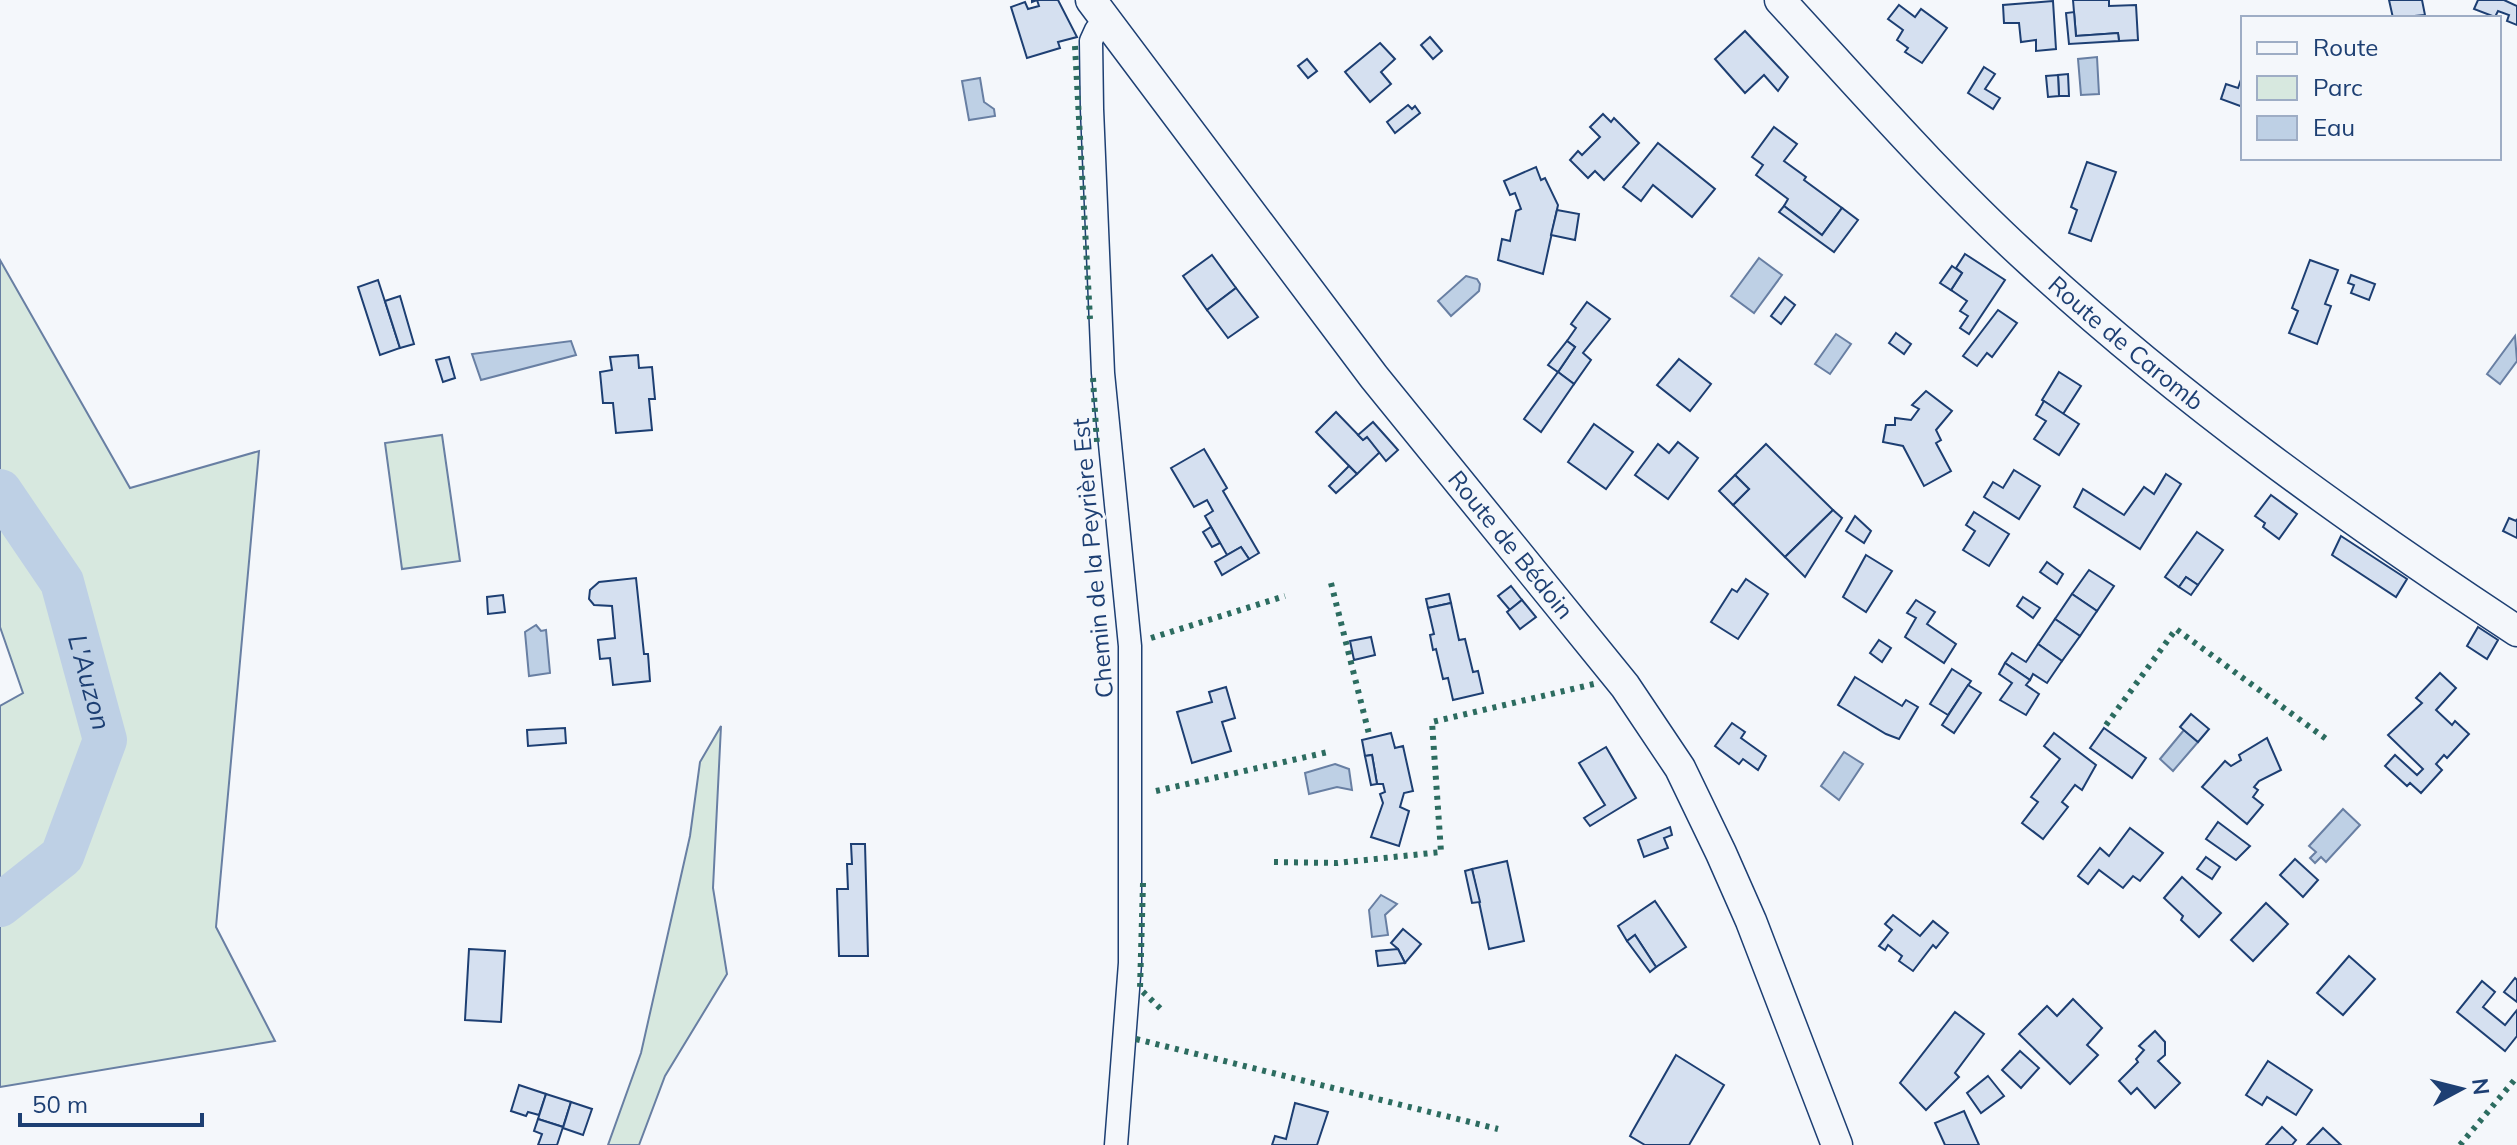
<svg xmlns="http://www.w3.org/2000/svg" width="2517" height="1145" font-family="Mulish,sans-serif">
<rect width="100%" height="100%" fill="#f4f7fb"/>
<!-- green -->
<g fill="#d7e8df" stroke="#687fa3" stroke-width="2">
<polygon points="0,260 130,488 259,451 216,927 275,1041 0,1087 0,706 23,693 0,627"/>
<polygon points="442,435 460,561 402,569 385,443"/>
<polygon points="721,726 713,888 727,974 665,1076 639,1145 608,1145 641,1053 690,836 700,762"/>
</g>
<!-- water -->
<g fill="#bed0e5" stroke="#687fa3" stroke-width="2">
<polygon points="2097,57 2099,94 2081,95 2078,59"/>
<polygon points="980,78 984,102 994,109 995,116 969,120 962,81"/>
<polygon points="1759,258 1782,275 1754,313 1731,296"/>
<polygon points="1466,276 1477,279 1480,284 1479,291 1451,316 1438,301"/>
<polygon points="1836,334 1851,344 1830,374 1815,364"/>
<polygon points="2515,336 2517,361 2500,384 2487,374"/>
<polygon points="571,341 576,355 481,380 472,354"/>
<polygon points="536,625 541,631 546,630 550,673 529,676 525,632"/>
<polygon points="2184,730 2198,742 2173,771 2160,759"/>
<polygon points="1844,752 1863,764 1839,800 1821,786"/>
<polygon points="1335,764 1349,769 1352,790 1337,787 1309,794 1305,773"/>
<polygon points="2343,809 2360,825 2326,862 2321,857 2315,863 2310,858 2316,852 2309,846"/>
<polygon points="1381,895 1397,904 1385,915 1388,935 1372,937 1369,910"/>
</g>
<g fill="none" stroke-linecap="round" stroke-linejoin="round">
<!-- river -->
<path stroke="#bed0e5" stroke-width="44" id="s1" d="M0,491L62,582L105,740L62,856L0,905"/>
</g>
<!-- building -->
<g fill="#d5e0f0" stroke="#1d3f73" stroke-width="2">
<polygon points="1032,0 1058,0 1077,37 1058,42 1060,48 1027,58 1011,7 1025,2 1028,9 1039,6 1037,0 1032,2"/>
<polygon points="2073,0 2109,0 2109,6 2136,5 2138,40 2119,41 2118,33 2076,36"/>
<polygon points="2389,0 2422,0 2425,15 2393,18"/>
<polygon points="2478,0 2504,0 2517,6 2517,25 2507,21 2509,15 2498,11 2495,17 2474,9"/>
<polygon points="2053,1 2056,49 2036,51 2036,40 2021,42 2019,23 2004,23 2003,5"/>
<polygon points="1899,5 1915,17 1921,9 1947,28 1922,63 1905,52 1908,48 1897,40 1903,30 1888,19"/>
<polygon points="2074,12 2076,36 2118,33 2119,41 2069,44 2066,13"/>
<polygon points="1745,31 1788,77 1778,91 1764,75 1745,93 1715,59"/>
<polygon points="1430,37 1442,51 1433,59 1421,45"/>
<polygon points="1380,43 1395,59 1381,72 1391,84 1370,102 1345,72"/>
<polygon points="1307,59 1317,71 1308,78 1298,66"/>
<polygon points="1984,67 1995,74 1985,89 2000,98 1993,109 1968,93"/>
<polygon points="2068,74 2069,96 2059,96 2058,75"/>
<polygon points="2243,74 2243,107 2221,99 2226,84 2238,88"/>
<polygon points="2058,75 2059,96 2048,97 2046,76"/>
<polygon points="1408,105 1412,109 1415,106 1420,113 1395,133 1387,122"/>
<polygon points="1603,114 1611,122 1614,118 1639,143 1604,180 1595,171 1588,178 1570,160 1578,151 1582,155 1600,137 1590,127"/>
<polygon points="1774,127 1797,144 1784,161 1806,177 1804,180 1842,208 1822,235 1784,206 1788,199 1756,175 1763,165 1752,157"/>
<polygon points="1658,143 1715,189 1692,217 1653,185 1641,201 1623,187"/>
<polygon points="2087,162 2116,172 2091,241 2069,233 2077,210 2071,207"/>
<polygon points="1536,167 1541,180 1545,178 1558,205 1543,274 1498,260 1502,239 1510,241 1516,211 1521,209 1515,193 1510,195 1504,181"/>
<polygon points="1784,206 1822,235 1842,208 1858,220 1834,252 1779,212"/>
<polygon points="1557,210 1579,214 1575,240 1551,235"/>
<polygon points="1965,254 2005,280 1969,334 1960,328 1968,316 1960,311 1967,301 1951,290 1962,273 1956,268"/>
<polygon points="1212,255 1236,288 1207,310 1183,276"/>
<polygon points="2310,260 2338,270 2325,304 2331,306 2317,344 2289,333 2298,311 2292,308"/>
<polygon points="1952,266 1962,273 1951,290 1940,283"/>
<polygon points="2351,275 2375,284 2369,300 2351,293 2354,285 2348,283"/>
<polygon points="378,280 400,348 380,355 358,287"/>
<polygon points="1236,288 1258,317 1228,338 1207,310"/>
<polygon points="400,296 414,344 400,348 385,301"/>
<polygon points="1785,297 1795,305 1781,324 1771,316"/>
<polygon points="1587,302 1610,319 1583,353 1591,360 1574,384 1558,372 1575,347 1567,341 1576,328 1571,324"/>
<polygon points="1998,310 2017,323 1992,357 1987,353 1977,366 1963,356"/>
<polygon points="1896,333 1911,344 1904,354 1889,343"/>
<polygon points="1567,341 1575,347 1558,372 1548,365"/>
<polygon points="638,355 639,368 652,367 655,399 649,399 652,430 616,433 613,403 603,403 600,372 612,370 610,357"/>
<polygon points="449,357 455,378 443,382 436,360"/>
<polygon points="1679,359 1711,384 1690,411 1657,385"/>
<polygon points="1558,372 1574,384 1541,432 1524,419"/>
<polygon points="2059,372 2081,386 2063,414 2042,400"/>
<polygon points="1926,391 1952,411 1936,430 1941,440 1936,443 1951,471 1924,486 1903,446 1883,442 1886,425 1895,425 1895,418 1911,420 1919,409 1912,405"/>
<polygon points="2044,401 2079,424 2059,455 2034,439 2046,421 2036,415"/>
<polygon points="1336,412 1363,440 1367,437 1381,451 1357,474 1316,432"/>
<polygon points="1373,422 1398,450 1386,461 1367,437 1363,440 1358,435"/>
<polygon points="1594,424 1633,452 1606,489 1568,462"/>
<polygon points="1678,442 1698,458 1668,499 1635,475 1658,444 1669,453"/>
<polygon points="1766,444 1833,510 1785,557 1733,505 1749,489 1735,475"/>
<polygon points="1204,449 1227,488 1223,491 1259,553 1249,559 1241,547 1227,555 1205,516 1213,511 1207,500 1194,507 1171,468"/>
<polygon points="1349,466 1357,474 1336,493 1329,486"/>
<polygon points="2014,470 2040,486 2019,519 1984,497 1993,482 2003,488"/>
<polygon points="2166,474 2181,484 2140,549 2074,507 2083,489 2124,515 2144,487 2154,494"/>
<polygon points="1735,475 1749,489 1733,505 1719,491"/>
<polygon points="2271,495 2297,514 2279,539 2263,527 2265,523 2255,516"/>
<polygon points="1833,510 1842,518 1805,577 1785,557"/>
<polygon points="1974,512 2009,534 1989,566 1963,550 1975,531 1966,525"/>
<polygon points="1855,516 1871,531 1864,543 1846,531"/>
<polygon points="2509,518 2516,521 2517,519 2517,538 2503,531"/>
<polygon points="1211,527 1220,543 1212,547 1203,532"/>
<polygon points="2197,532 2223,550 2198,585 2186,577 2179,587 2165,577"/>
<polygon points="2341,536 2407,579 2396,597 2332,555"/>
<polygon points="1241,547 1249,559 1222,575 1215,562"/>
<polygon points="1866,555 1892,571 1866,612 1843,597"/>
<polygon points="2047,562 2063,574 2057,584 2040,572"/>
<polygon points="2089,570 2114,586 2097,611 2072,594"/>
<polygon points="2186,577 2198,585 2191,595 2179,587"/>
<polygon points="636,578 644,654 648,654 650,681 613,685 610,658 600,659 598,640 615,638 612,606 594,605 589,599 590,590 599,582"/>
<polygon points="1746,579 1768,594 1738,639 1711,622 1732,589 1737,592"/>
<polygon points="1511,586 1522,600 1510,610 1498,596"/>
<polygon points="1449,594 1451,603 1428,608 1426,599"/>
<polygon points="2072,594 2097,611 2080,636 2055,619"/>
<polygon points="503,595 505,612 488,614 487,597"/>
<polygon points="2023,597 2040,608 2033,618 2017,606"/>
<polygon points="1522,600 1536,617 1520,629 1507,612"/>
<polygon points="1916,600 1935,612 1927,624 1956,644 1944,663 1905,637 1916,618 1907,613"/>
<polygon points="1451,603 1459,640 1465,639 1473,672 1478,671 1483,693 1453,700 1448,678 1443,679 1436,649 1433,650 1430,635 1434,634 1428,608"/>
<polygon points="2055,619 2080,636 2062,661 2038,644"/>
<polygon points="2478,627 2498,640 2487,659 2467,646"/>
<polygon points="1371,637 1375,655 1354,660 1350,641"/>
<polygon points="1879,640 1891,648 1882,662 1870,653"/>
<polygon points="2038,644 2062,661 2047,683 2033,674 2030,680 2005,663 2012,653 2026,662"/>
<polygon points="2005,663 2030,680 2026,685 2039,694 2026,715 2000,700 2012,683 1999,674"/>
<polygon points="1952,669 1971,681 1948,715 1930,704"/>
<polygon points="2440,673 2456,688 2436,710 2452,725 2455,721 2469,734 2447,758 2444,755 2436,764 2442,770 2421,793 2410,783 2407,786 2385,766 2395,755 2417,775 2423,769 2388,735 2422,703 2416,698"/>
<polygon points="1855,677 1902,706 1906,700 1918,707 1899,739 1886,734 1838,705"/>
<polygon points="1968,685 1981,693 1954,733 1942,725"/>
<polygon points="1226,687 1235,718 1222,722 1231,751 1192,763 1177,712 1212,702 1209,692"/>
<polygon points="2191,714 2209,729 2198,742 2180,727"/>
<polygon points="1732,723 1745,732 1741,738 1766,756 1758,770 1743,759 1739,764 1715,746"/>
<polygon points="565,728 566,743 528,746 527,730"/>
<polygon points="2104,728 2146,758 2132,778 2090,748"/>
<polygon points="1391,733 1395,748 1403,746 1413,791 1404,793 1400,807 1409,811 1399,846 1371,837 1383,803 1380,794 1385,792 1383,784 1377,784 1372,755 1365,756 1362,740"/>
<polygon points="2054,733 2096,765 2082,790 2075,785 2062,802 2068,807 2043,839 2022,823 2038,802 2031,797 2060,759 2044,746"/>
<polygon points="2267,738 2281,770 2259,781 2254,787 2258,790 2253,797 2263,805 2247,824 2202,787 2225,761 2231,766 2241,760 2239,755"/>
<polygon points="1606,747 1636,798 1590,826 1584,818 1605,805 1579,763"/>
<polygon points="1372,755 1377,784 1371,785 1365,756"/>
<polygon points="2218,822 2250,846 2236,860 2206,839"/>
<polygon points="1670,827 1672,835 1664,838 1668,848 1644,857 1638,840"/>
<polygon points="2130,828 2163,853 2140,881 2133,876 2123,888 2099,870 2088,884 2078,876 2100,848 2109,856"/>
<polygon points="851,844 865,844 868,956 839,956 837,889 848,889 847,864 852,864"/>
<polygon points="2206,857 2220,867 2212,879 2197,869"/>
<polygon points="2295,859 2318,880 2303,897 2280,875"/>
<polygon points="1507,861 1524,941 1489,949 1472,869"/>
<polygon points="1472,869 1480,902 1472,903 1465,871"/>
<polygon points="2182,877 2221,913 2199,937 2181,920 2183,916 2164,898"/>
<polygon points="1655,901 1686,947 1656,967 1635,935 1627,941 1618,926"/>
<polygon points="2266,903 2288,924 2253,961 2231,940"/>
<polygon points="1893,915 1920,936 1933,921 1948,933 1936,948 1933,945 1913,971 1899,961 1902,956 1888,945 1885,950 1879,946 1892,930 1885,924"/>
<polygon points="1403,929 1421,944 1405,963 1398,949 1391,943"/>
<polygon points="1635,935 1656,967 1650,972 1627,941"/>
<polygon points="469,949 505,951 501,1022 465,1020"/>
<polygon points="1398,949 1405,963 1378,966 1376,951"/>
<polygon points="2349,956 2375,979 2343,1015 2317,993"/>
<polygon points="2515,978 2517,980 2517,1002 2504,992"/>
<polygon points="2482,981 2495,992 2483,1007 2505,1025 2517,1010 2517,1036 2505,1051 2457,1012"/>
<polygon points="2073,999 2102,1028 2087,1045 2098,1055 2070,1084 2019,1034 2047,1006 2057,1016"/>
<polygon points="1955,1012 1984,1034 1955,1073 1959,1077 1926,1110 1900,1083"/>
<polygon points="2155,1031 2165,1042 2165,1055 2158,1061 2180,1083 2155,1108 2137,1088 2131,1094 2119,1081 2138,1062 2136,1059 2144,1050 2139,1046"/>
<polygon points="2020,1051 2039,1068 2021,1088 2002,1070"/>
<polygon points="1676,1055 1724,1085 1689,1145 1645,1145 1630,1136 1632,1132"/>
<polygon points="2268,1061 2312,1090 2296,1115 2267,1097 2262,1105 2246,1095"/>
<polygon points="1988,1076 2004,1096 1981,1113 1967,1093"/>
<polygon points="519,1085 546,1094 539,1115 528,1112 526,1116 511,1111"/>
<polygon points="546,1094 571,1102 563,1127 538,1119"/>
<polygon points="571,1102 592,1109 583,1135 563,1128"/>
<polygon points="1295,1103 1328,1112 1317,1145 1272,1145 1275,1136 1286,1139"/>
<polygon points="1964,1111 1979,1145 1945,1145 1935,1123"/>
<polygon points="538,1119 563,1127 557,1145 538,1145 542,1134 534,1131"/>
<polygon points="2282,1127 2296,1140 2292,1145 2266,1145"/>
<polygon points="2323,1128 2341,1145 2307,1145"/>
</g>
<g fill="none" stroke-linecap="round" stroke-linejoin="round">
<!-- minor casing -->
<g stroke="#1d3f73" stroke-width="25">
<polyline id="minor" points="1107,20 1096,30 1091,41 1092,109 1103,373 1130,646 1130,963 1116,1145"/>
</g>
<!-- secondary casing -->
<g stroke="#1d3f73" stroke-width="33">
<g id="secondary">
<path id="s2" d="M1091,0L1374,377L1625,686L1680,768L1721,853L1751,921L1837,1145"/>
<path id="s3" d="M1780,0C1862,89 1942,181 2031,262C2181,400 2347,519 2517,631"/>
</g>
</g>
<!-- minor -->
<use href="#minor" stroke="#f4f7fb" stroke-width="22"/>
<!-- secondary -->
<use href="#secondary" stroke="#f4f7fb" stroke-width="30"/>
<!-- hedge -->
<g stroke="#2c6c60" stroke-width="6" stroke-dasharray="4 6" stroke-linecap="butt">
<polyline points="1075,46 1090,319"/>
<polyline points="1093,378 1097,446"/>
<polyline points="1331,583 1369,734"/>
<polyline points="1151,638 1285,596"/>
<polyline points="2106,725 2176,629 2329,741"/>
<polyline points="1156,791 1328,752"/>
<polyline points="1274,862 1337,863 1441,852 1432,722 1598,683"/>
<polyline points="1143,883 1140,989 1163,1011"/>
<polyline points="1136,1039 1498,1129"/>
<polyline points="2460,1145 2517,1077"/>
</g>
</g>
<g text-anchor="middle" stroke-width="6" stroke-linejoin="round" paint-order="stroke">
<!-- street labels -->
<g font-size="24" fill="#1d3f73" stroke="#f4f7fb">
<text dy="8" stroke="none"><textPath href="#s3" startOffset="488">Route de Caromb</textPath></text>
<text dy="8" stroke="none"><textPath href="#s2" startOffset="688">Route de Bédoin</textPath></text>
<text transform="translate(1093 558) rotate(-95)" y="8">Chemin de la Peyrière Est</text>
</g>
<!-- water labels -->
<g font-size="26" font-style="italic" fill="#1d3f73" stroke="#f4f7fb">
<text dy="9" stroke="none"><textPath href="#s1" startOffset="214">L'Auzon</textPath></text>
</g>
</g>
<!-- legend -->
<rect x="2241" y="16" width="260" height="144" fill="#f4f7fb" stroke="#9eadc5" stroke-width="2"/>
<rect x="2257" y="42" width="40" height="12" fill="#f4f7fb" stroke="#9eadc5" stroke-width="2"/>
<text x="2313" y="56" font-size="24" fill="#1d3f73">Route</text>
<rect x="2257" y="76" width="40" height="24" fill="#d7e8df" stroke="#9eadc5" stroke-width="2"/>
<text x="2313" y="96" font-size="24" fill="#1d3f73">Parc</text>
<rect x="2257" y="116" width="40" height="24" fill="#bed0e5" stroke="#9eadc5" stroke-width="2"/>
<text x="2313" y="136" font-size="24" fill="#1d3f73">Eau</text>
<!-- north arrow -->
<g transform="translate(2461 1089) rotate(83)" stroke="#f4f7fb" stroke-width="6" paint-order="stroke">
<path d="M0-6L14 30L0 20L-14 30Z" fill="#1d3f73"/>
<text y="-12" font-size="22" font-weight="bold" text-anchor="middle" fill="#1d3f73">N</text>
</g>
<!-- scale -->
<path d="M20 1113v12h182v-12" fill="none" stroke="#1d3f73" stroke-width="4"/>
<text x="32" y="1113" font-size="24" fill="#1d3f73" stroke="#f4f7fb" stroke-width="6" paint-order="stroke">50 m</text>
</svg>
